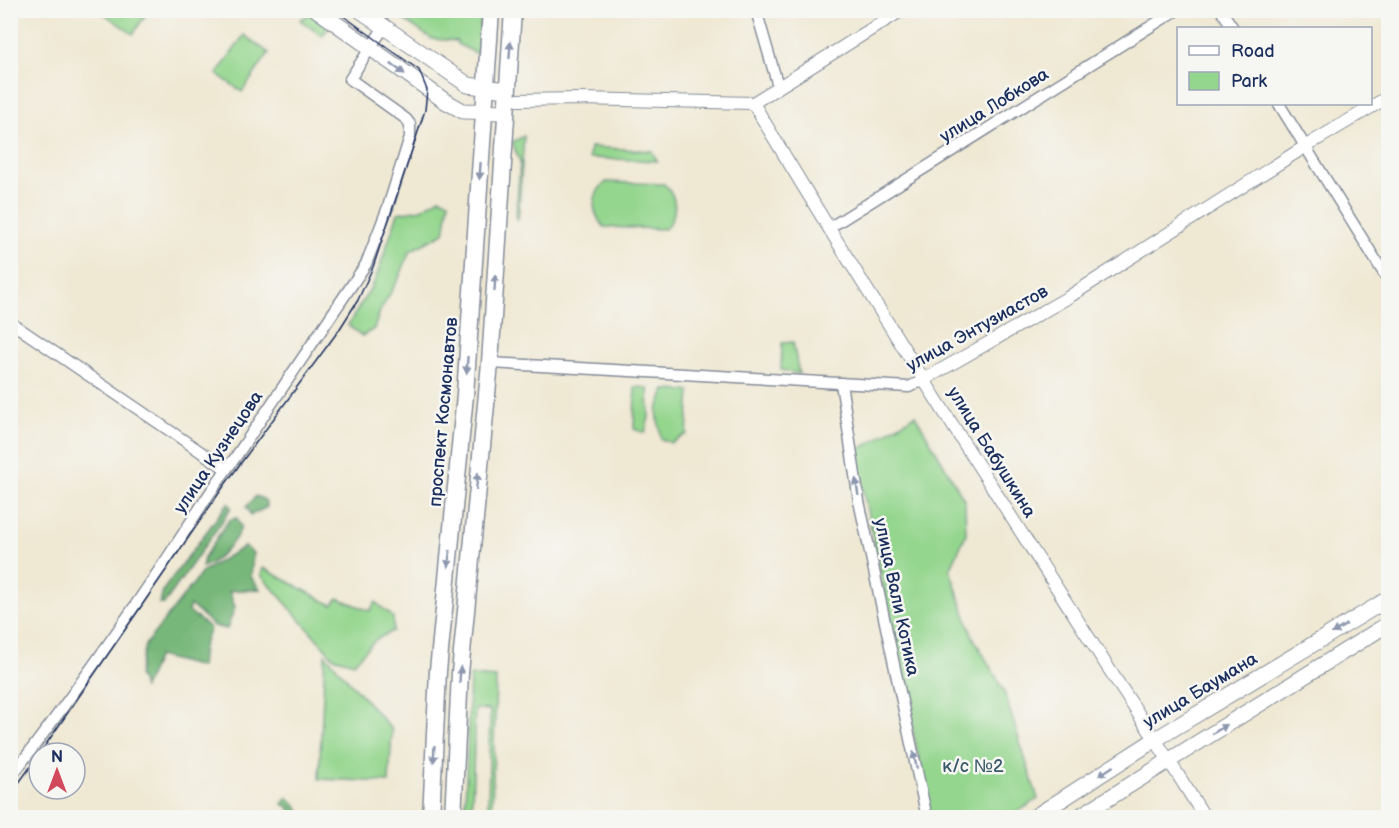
<svg xmlns="http://www.w3.org/2000/svg" width="1399" height="828" font-family="'Balsamiq Sans',sans-serif">
<rect width="100%" height="100%" fill="#f6f6f2"/>
<filter id="ink" filterUnits="userSpaceOnUse"><feTurbulence type="fractalNoise" baseFrequency=".0167" numOctaves="2"/><feDisplacementMap in="SourceGraphic" scale="12" xChannelSelector="R" yChannelSelector="G"/><feConvolveMatrix kernelMatrix="1 2 1 2 8 2 1 2 1" color-interpolation-filters="sRGB"/></filter>
<filter id="wash" filterUnits="userSpaceOnUse"><feTurbulence type="fractalNoise" baseFrequency=".008" numOctaves="4" result="noise"/><feDisplacementMap in="SourceGraphic" scale="24" xChannelSelector="R" yChannelSelector="G"/><feGaussianBlur stdDeviation="1.35" result="paint"/><feColorMatrix in="noise" values="0 0 0 0 0 0 0 0 0 0 0 0 0 0 0 0 0 1.4 0 .05"/><feComposite in="paint" operator="in"/></filter>
<g filter="url(#wash)">
<rect width="100%" height="100%" fill="#efe8d3"/>
<!-- green -->
<g fill="#94d68e" stroke="#588276" stroke-width="1.5">
<polygon points="100,11 137,11 145,16 133,34"/>
<polygon points="391,11 481,11 478,54 457,44 457,41 432,39"/>
<polygon points="311,13 330,26 322,36 300,20"/>
<polygon points="244,35 269,53 242,92 217,74"/>
<polygon points="524,136 518,219 516,218 520,162 512,142"/>
<polygon points="590,147 652,151 657,161 589,158"/>
<path d="M606,182L664,184C678,196 678,216 665,229L604,227C591,212 590,195 606,182Z"/>
<polygon points="440,198 449,202 444,233 410,251 400,276 380,311 374,329 362,336 348,325 375,281 398,213 421,209"/>
<polygon points="793,342 799,374 781,370 782,343"/>
<polygon points="635,387 648,388 649,417 645,433 634,429"/>
<polygon points="665,390 690,391 687,434 671,443 661,439 657,411"/>
<polygon points="915,415 965,501 966,534 950,570 972,635 1003,689 1038,799 1010,817 931,817 855,452"/>
<polygon points="263,568 332,605 338,598 370,611 375,602 393,617 393,631 375,640 354,663 333,657 261,575"/>
<polygon points="325,654 392,730 389,782 319,779"/>
<polygon points="470,676 496,678 492,810 488,810 490,710 475,709 472,806 465,806"/>
</g>
<!-- forest -->
<g fill="#77b779" stroke="#49736c" stroke-width="1.5">
<polygon points="256,496 265,500 267,507 251,515 246,507"/>
<polygon points="228,503 231,507 225,517 164,604 160,604 163,590"/>
<path d="M237,518L241,527C236,542 217,562 202,567L204,557L229,520Z"/>
<polygon points="245,546 253,553 251,577 260,589 229,591 235,607 227,629 214,626 190,605 188,611 210,628 203,647 201,667 158,656 144,688 138,675 145,645 203,571"/>
<polygon points="287,797 298,807 302,817 292,817 290,808 282,804"/>
</g>
</g>
<g filter="url(#ink)">
<g fill="none" stroke-linecap="round" stroke-linejoin="round">
<!-- minor casing -->
<g stroke="#858c98" stroke-width="13">
<g id="minor">
<polyline points="756,10 778,86"/>
<polyline points="1221,10 1233,28"/>
<polyline points="1279,104 1388,280"/>
<polyline points="829,228 1177,10"/>
<polyline points="10,322 226,469"/>
<polyline points="490,363 909,387 925,379"/>
<polyline points="841,383 859,501 927,818"/>
<path d="M10,778C65,706 118,632 168,557C190,524 210,490 235,458L366,264L388,207L410,137V124L406,119L350,79L384,27"/>
</g>
</g>
<!-- tertiary casing -->
<g stroke="#858c98" stroke-width="14">
<g id="tertiary">
<polyline points="518,100 580,99 753,103 902,10"/>
<path d="M753,103C867,294 988,481 1109,669C1141,718 1174,767 1205,818"/>
<polyline points="925,379 1067,298 1306,146 1388,97"/>
</g>
</g>
<!-- secondary casing -->
<g stroke="#858c98" stroke-width="17">
<g id="secondary">
<polyline points="317,10 445,101 463,111 506,112"/>
<polyline points="360,10 468,85 507,90"/>
<polyline points="1033,818 1156,739 1388,599"/>
<polyline points="1077,818 1388,624"/>
</g>
</g>
<!-- primary casing -->
<g stroke="#858c98" stroke-width="19">
<g id="primary">
<polyline points="431,818 438,671 465,395 491,10"/>
<polyline points="453,818 460,673 490,363 513,10"/>
</g>
</g>
<!-- minor -->
<use href="#minor" stroke="#fff" stroke-width="10"/>
<!-- tertiary -->
<use href="#tertiary" stroke="#fff" stroke-width="12"/>
<!-- secondary -->
<use href="#secondary" stroke="#fff" stroke-width="15"/>
<!-- primary -->
<use href="#primary" stroke="#fff" stroke-width="16"/>
<!-- tram -->
<g stroke="#1b2f5e" stroke-width="1.5">
<polyline points="40,753 224,486 339,330 358,300 373,267 416,138 425,110 427,90 419,70 335,10"/>
<polyline points="10,795 39,755"/>
</g>
</g>
<!-- one-way arrows -->
<defs><path id="oneway-solid" d="M-6-.8H1V-3.2L6.5 0L1 3.2V.8H-6Z" transform="scale(1.5)"/></defs>
<g fill="#8d97ae">
<use href="#oneway-solid" transform="translate(510 50) rotate(-86)"/>
<use href="#oneway-solid" transform="translate(398 69) rotate(36)"/>
<use href="#oneway-solid" transform="translate(480 171) rotate(94)"/>
<use href="#oneway-solid" transform="translate(495 283) rotate(-86)"/>
<use href="#oneway-solid" transform="translate(467 365) rotate(94)"/>
<use href="#oneway-solid" transform="translate(477 481) rotate(-84)"/>
<use href="#oneway-solid" transform="translate(857 487) rotate(-99)"/>
<use href="#oneway-solid" transform="translate(449 559) rotate(96)"/>
<use href="#oneway-solid" transform="translate(1339 629) rotate(149)"/>
<use href="#oneway-solid" transform="translate(460 675) rotate(-86)"/>
<use href="#oneway-solid" transform="translate(1220 729) rotate(-32)"/>
<use href="#oneway-solid" transform="translate(434 754) rotate(93)"/>
<use href="#oneway-solid" transform="translate(915 760) rotate(-102)"/>
<use href="#oneway-solid" transform="translate(1106 771) rotate(147)"/>
</g>
</g>
<g text-anchor="middle" stroke-width="5" stroke-linejoin="round" paint-order="stroke">
<!-- street labels -->
<g font-size="18" fill="#1b2f5e" stroke="#f6f6f2">
<text transform="translate(994 105) rotate(-32)" y="6">улица Лобкова</text>
<text transform="translate(977 328) rotate(-29)" y="6">улица Энтузиастов</text>
<text transform="translate(443 412) rotate(-85)" y="6">проспект Космонавтов</text>
<text transform="translate(218 452) rotate(-56)" y="6">улица Кузнецова</text>
<text transform="translate(992 452) rotate(58)" y="6">улица Бабушкина</text>
<text transform="translate(897 597) rotate(78)" y="6">улица Вали Котика</text>
<text transform="translate(1200 690) rotate(-31)" y="6">улица Баумана</text>
</g>
<!-- park labels -->
<g font-size="18" fill="#39596a" stroke="#f6f6f2">
<text x="973" y="772">к/с №2</text>
</g>
</g>
<!-- margin -->
<rect width="1399" height="828" fill="none" stroke="#f6f6f2" stroke-width="36"/>
<!-- legend -->
<rect x="1177" y="27" width="195" height="78" fill="#f6f6f2" stroke="#9ea6b7" stroke-width="1.5"/>
<rect x="1189" y="46" width="30" height="9" fill="#ffffff" stroke="#9ea6b7" stroke-width="1.5"/>
<text x="1231" y="57" font-size="18" fill="#1b2f5e">Road</text>
<rect x="1189" y="72" width="30" height="18" fill="#94d68e" stroke="#9ea6b7" stroke-width="1.5"/>
<text x="1231" y="87" font-size="18" fill="#1b2f5e">Park</text>
<!-- north arrow -->
<g transform="translate(57 771)"><circle r="28" fill="#f6f6f2" stroke="#9ea6b7" stroke-width="1.5"/>
<path d="M0-4.5L10 22L0 15L-10 22Z" fill="#d1495b"/>
<text y="-9" font-size="16" font-weight="bold" text-anchor="middle" fill="#1b2f5e">N</text>
</g>
</svg>
